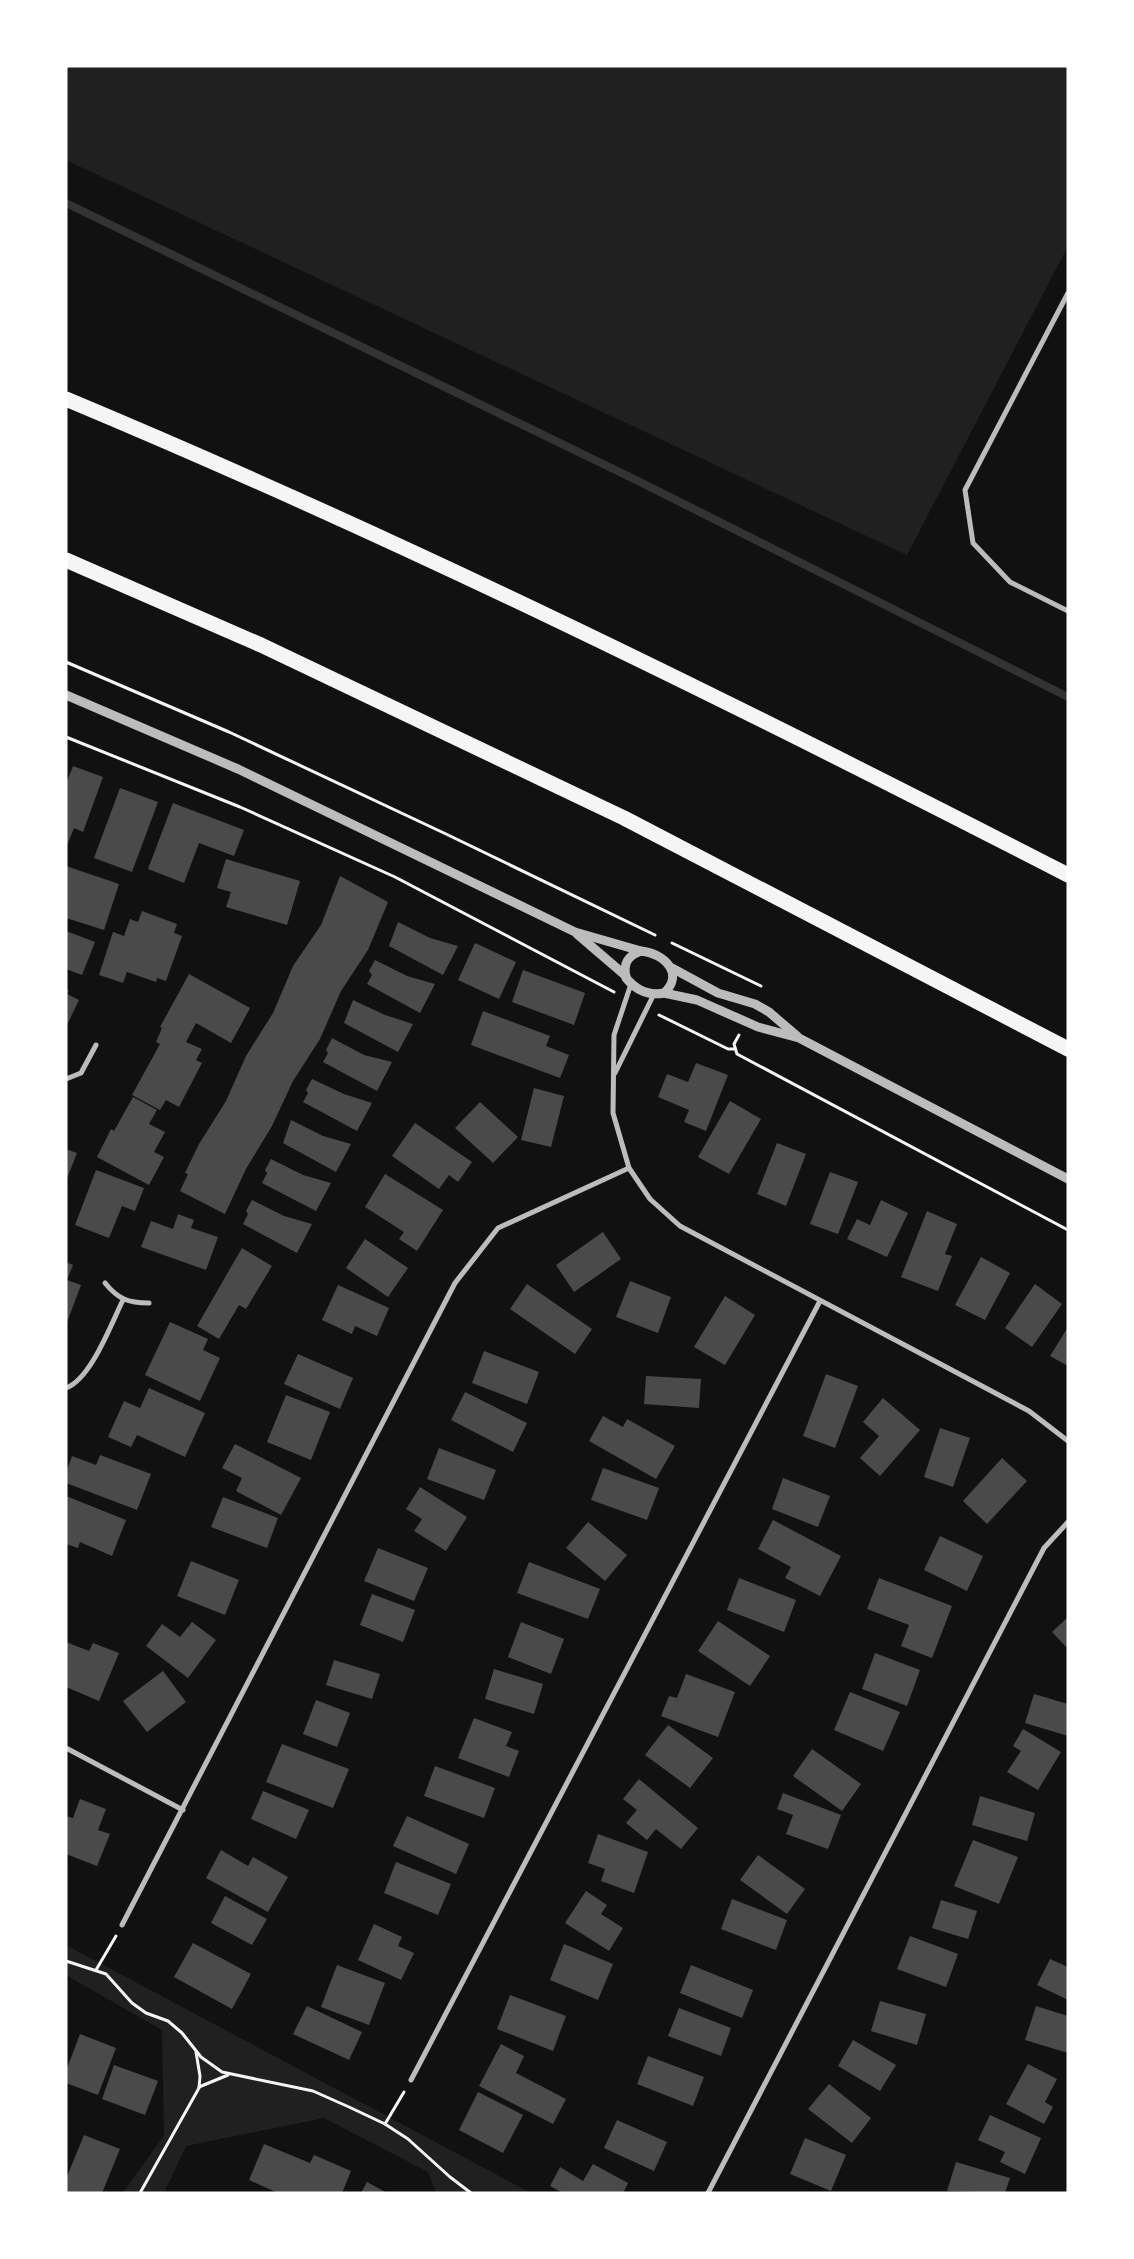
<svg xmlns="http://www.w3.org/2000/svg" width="1134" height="2259" font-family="'Exo 2',sans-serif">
<rect width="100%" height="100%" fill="#111"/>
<!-- green -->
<g fill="#202020">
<polygon points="66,66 1068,66 1068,246 907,555 66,160"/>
<polygon points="66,1945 531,2193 436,2193 428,2172 324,2118 186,2146 164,2193 123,2193 164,2135 162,2030 66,1975"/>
</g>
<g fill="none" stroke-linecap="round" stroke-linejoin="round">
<!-- stream -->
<polyline stroke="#333" stroke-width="8" points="66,203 638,481 1068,697"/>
</g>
<!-- building -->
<g fill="#4a4a4a">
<polygon points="73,766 103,777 83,832 74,828 66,848 66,784"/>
<polygon points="120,788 158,802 132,872 94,858"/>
<polygon points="173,803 244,830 234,856 199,843 184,883 148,869"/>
<polygon points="226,859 300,881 287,925 226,907 231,892 217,888"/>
<polygon points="66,866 119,884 104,930 66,918"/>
<polygon points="340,876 388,902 368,950 341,991 320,1039 293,1081 272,1126 246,1169 225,1214 180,1191 188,1174 185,1173 199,1144 226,1101 246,1056 273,1013 293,966 321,925"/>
<polygon points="142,911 177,924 174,933 182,936 166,981 157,978 156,982 127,972 123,983 99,975 113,932 124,936 130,919 138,922"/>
<polygon points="398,922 430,938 458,946 443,975 389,946"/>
<polygon points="66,931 95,942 82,975 66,969"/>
<polygon points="475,943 516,962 499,999 458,980"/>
<polygon points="375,960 407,976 435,984 420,1013 367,984 372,975 369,971"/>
<polygon points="523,970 585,993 574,1025 512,1002"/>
<polygon points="189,974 250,1008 231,1043 196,1023 186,1042 202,1049 196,1060 202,1063 179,1107 166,1100 160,1110 132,1095 160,1044 156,1042 162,1028 160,1027"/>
<polygon points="66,989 69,990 67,994 79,1000 66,1027"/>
<polygon points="353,1000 385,1015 413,1024 398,1052 344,1023"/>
<polygon points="483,1011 550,1036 546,1046 569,1055 560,1078 471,1045"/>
<polygon points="332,1038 364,1055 392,1062 377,1091 323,1062 328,1053 326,1050"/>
<polygon points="696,1063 728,1075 706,1131 684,1122 689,1110 658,1097 667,1074 688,1082"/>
<polygon points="312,1079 344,1094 372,1103 357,1131 303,1102 308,1093 306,1090"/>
<polygon points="534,1088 564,1096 551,1147 521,1140"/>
<polygon points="133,1097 157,1110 149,1124 165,1132 154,1152 164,1157 149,1185 97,1157 111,1129 114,1131"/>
<polygon points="730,1101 761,1119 729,1174 698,1157"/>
<polygon points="480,1102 518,1137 493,1163 455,1128"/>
<polygon points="291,1120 323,1136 351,1144 336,1172 283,1143"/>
<polygon points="415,1123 472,1162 458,1182 449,1175 439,1189 392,1156"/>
<polygon points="777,1143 806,1154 786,1206 757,1194"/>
<polygon points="66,1149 77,1153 66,1181"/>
<polygon points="271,1159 303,1175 331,1183 316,1211 262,1183 267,1173 265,1170"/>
<polygon points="96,1170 144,1188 135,1211 122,1206 109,1238 75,1225"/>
<polygon points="830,1172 858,1182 838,1234 810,1224"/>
<polygon points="385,1174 443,1210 417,1251 399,1239 404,1232 365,1207"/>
<polygon points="252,1200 284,1216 312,1224 297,1253 243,1224 248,1214 246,1211"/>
<polygon points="881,1200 908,1213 887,1257 847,1239 857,1219 870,1225"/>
<polygon points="927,1211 957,1224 945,1254 952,1256 938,1291 901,1277"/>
<polygon points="178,1214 194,1220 191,1228 218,1237 206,1270 141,1247 151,1221 173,1229"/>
<polygon points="603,1232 621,1259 574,1292 556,1265"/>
<polygon points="365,1239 408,1268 388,1297 346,1268"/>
<polygon points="242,1248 272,1266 246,1309 239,1305 219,1339 197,1326"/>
<polygon points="981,1257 1010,1273 985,1320 955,1305"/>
<polygon points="66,1262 73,1265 67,1280 81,1285 66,1325"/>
<polygon points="630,1281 671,1297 658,1333 616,1317"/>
<polygon points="527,1284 592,1329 575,1354 510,1309"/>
<polygon points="1035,1284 1062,1304 1032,1347 1005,1328"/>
<polygon points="338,1285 389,1308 377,1336 355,1326 352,1334 322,1320"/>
<polygon points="725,1296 755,1315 725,1365 694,1347"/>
<polygon points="170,1322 208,1339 203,1350 220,1358 200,1401 145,1375"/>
<polygon points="1068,1327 1068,1366 1050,1356"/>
<polygon points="484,1351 539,1372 527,1404 472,1383"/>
<polygon points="298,1354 353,1378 340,1409 284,1384"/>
<polygon points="826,1374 858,1386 835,1448 803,1436"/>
<polygon points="646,1376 701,1379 699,1408 644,1404"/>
<polygon points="149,1388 205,1413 185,1457 137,1435 131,1447 108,1437 124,1401 140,1408"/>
<polygon points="465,1392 527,1423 513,1452 451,1420"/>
<polygon points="286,1395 330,1412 311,1460 267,1442"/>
<polygon points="883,1398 920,1430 880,1476 860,1458 879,1436 863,1422"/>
<polygon points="603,1416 623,1427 627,1419 675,1446 656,1479 589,1441"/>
<polygon points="940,1428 970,1438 953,1487 924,1477"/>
<polygon points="235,1444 301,1478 281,1515 236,1491 242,1478 222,1468"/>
<polygon points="439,1448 496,1470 484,1500 427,1479"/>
<polygon points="100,1455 151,1474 137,1510 66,1483 66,1473 72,1456 96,1465"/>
<polygon points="1002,1458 1027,1481 987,1524 963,1501"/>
<polygon points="603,1468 659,1488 647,1520 591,1500"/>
<polygon points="783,1478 830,1496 818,1527 772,1509"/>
<polygon points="420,1487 467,1517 446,1551 414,1531 422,1519 406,1509"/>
<polygon points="66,1496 126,1520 112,1556 80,1542 78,1548 66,1544"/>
<polygon points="223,1497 278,1518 267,1548 211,1527"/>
<polygon points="773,1520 841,1556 820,1596 785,1578 791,1567 758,1549"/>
<polygon points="588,1522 627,1555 605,1581 566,1548"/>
<polygon points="940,1536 983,1556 967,1591 924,1570"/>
<polygon points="378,1548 428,1568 414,1601 364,1581"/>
<polygon points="191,1561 239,1580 225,1615 177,1596"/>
<polygon points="529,1562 600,1589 588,1619 517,1593"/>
<polygon points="739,1578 796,1600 784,1632 727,1610"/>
<polygon points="879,1578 952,1606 932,1658 901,1646 909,1625 867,1609"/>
<polygon points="372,1594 415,1610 403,1642 360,1625"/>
<polygon points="1068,1617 1068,1649 1052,1632"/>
<polygon points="718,1621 770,1656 750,1686 698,1651"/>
<polygon points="192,1622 216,1640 188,1678 146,1646 162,1624 180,1637"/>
<polygon points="521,1622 564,1639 551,1674 508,1657"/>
<polygon points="66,1642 89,1651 93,1643 119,1653 99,1701 66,1687"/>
<polygon points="875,1653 920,1670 907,1706 862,1689"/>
<polygon points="334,1660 380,1674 372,1699 326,1685"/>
<polygon points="494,1669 543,1684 534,1714 485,1699"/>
<polygon points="163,1671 186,1702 147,1732 123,1701"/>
<polygon points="686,1674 735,1692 718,1737 661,1716 669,1696 677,1698"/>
<polygon points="850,1692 900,1712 883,1751 834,1730"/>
<polygon points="1034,1694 1068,1704 1068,1736 1025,1723"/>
<polygon points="316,1700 350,1713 337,1747 303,1734"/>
<polygon points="474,1718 512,1732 506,1746 519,1751 509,1777 458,1758"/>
<polygon points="668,1725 713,1758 690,1788 645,1755"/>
<polygon points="1023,1729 1061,1752 1038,1790 1007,1772 1021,1751 1013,1746"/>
<polygon points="282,1744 349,1769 333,1808 266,1782"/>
<polygon points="812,1749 861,1784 842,1811 793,1776"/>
<polygon points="435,1766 495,1788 484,1818 424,1796"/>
<polygon points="639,1779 698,1828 681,1849 656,1829 647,1840 626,1823 637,1810 623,1799"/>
<polygon points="263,1791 309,1810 296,1839 251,1819"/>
<polygon points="783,1793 841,1815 828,1849 786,1834 793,1815 777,1809"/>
<polygon points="980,1796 1035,1813 1027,1841 972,1825"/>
<polygon points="80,1799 106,1809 98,1830 110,1834 97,1866 66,1854 66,1816 73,1818"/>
<polygon points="407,1816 469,1844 456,1874 393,1846"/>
<polygon points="598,1834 648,1852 634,1893 601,1881 605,1869 588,1863"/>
<polygon points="973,1840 1018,1857 999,1904 954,1886"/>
<polygon points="221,1850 248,1866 253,1857 288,1877 268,1912 206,1878"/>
<polygon points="758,1855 805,1889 787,1914 740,1880"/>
<polygon points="396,1862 451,1884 438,1915 384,1893"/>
<polygon points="586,1891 607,1905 601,1914 623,1928 609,1951 565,1923"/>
<polygon points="225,1896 267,1919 252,1945 211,1923"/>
<polygon points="732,1899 787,1920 776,1950 721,1929"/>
<polygon points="941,1900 977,1911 968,1939 932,1928"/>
<polygon points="374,1924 402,1937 398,1946 414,1953 401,1980 358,1960"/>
<polygon points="910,1936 958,1954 946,1987 897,1969"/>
<polygon points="193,1943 251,1974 232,2009 174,1977"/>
<polygon points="564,1944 613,1964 598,2000 550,1980"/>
<polygon points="1050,1959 1068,1967 1068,2000 1037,1985"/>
<polygon points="337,1965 385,1983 369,2025 321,2007"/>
<polygon points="691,1965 753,1990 742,2018 680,1993"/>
<polygon points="510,1995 566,2016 553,2051 497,2029"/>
<polygon points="880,2001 926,2014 917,2045 871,2031"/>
<polygon points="307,2006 362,2032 349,2060 293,2034"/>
<polygon points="1036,2006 1068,2016 1068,2053 1025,2040"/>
<polygon points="679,2008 731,2028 721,2056 668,2036"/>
<polygon points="80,2034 116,2048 98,2095 66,2083 66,2071"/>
<polygon points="853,2040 896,2065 880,2091 838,2066"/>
<polygon points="501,2044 524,2056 516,2073 566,2099 553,2124 479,2086"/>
<polygon points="648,2056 704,2077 693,2106 637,2084"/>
<polygon points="1028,2064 1057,2079 1045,2102 1053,2107 1044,2124 1006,2104"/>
<polygon points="114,2065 158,2081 145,2115 102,2099"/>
<polygon points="829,2084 871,2118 852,2143 808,2109"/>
<polygon points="478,2092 523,2115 503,2153 459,2130"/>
<polygon points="990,2115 1041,2138 1025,2174 1000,2162 1005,2152 978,2140"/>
<polygon points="617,2120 667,2142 654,2171 604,2148"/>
<polygon points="84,2135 120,2149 102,2193 66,2193 66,2179"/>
<polygon points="805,2138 846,2155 831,2191 790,2174"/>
<polygon points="264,2144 310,2163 314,2155 351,2171 342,2193 278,2193 249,2180"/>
<polygon points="956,2162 1010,2178 1005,2193 947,2191"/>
<polygon points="593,2164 628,2183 623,2193 563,2193 550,2186 560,2167 583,2181"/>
<polygon points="367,2182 387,2193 361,2193"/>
</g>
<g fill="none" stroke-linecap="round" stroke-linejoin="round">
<!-- path -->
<g stroke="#f5f5f5" stroke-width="3">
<polyline points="66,662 229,732 446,834 655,935"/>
<polyline points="66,737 240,807 395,877 614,992"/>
<polyline points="672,943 761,986"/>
<polyline points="659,1015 728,1049 734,1049"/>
<polyline points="739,1035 734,1044 737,1054 1068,1230"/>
<polyline points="66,1961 106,1974 132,2003 146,2013 168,2021 182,2033 201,2057 222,2072 313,2091 349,2107 385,2124 408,2139 450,2177 471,2193"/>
<polyline points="96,1970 116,1936"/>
<polyline points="199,2087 228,2075"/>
<polyline points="385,2124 404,2092"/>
<polyline points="140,2193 199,2088 200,2076 196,2052"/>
</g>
<!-- minor -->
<g stroke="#bcbcbc" stroke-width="5">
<polyline points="1068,293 965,490 973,543 1010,582 1068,611"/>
<polyline points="631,984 614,1035 613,1113 629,1168 650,1199 680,1226 1029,1411 1068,1441"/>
<polyline points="615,1073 654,994"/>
<polyline points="66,1079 81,1073 96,1045"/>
<path d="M105,1283C118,1299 128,1303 149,1303"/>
<path d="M66,1388C91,1379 111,1324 123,1300"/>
<polyline points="66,1748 183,1810"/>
<polyline points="122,1925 455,1283 498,1228 629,1168"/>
<polyline points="411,2080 820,1301"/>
<polyline points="708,2193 1044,1548 1068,1522"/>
</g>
<!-- tertiary -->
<g stroke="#bcbcbc" stroke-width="9">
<polyline points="66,695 238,769 575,932 641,951"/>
<polyline points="577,934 626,976"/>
<path d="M641,951C664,953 685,974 664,993C649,996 636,990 626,978C623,964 627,956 641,951Z"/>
<polyline points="672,968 718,993 755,1004 769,1012 797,1036"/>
<polyline points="664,993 697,1000 758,1027 799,1038 1068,1179"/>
</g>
<!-- motorway -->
<g stroke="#f5f5f5" stroke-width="15">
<path d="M66,399C408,542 739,706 1068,875"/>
<polyline points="66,560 261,645 624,818 1068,1049"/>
</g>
</g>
<!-- border -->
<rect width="1134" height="2259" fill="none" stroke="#ffffff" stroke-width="135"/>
</svg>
